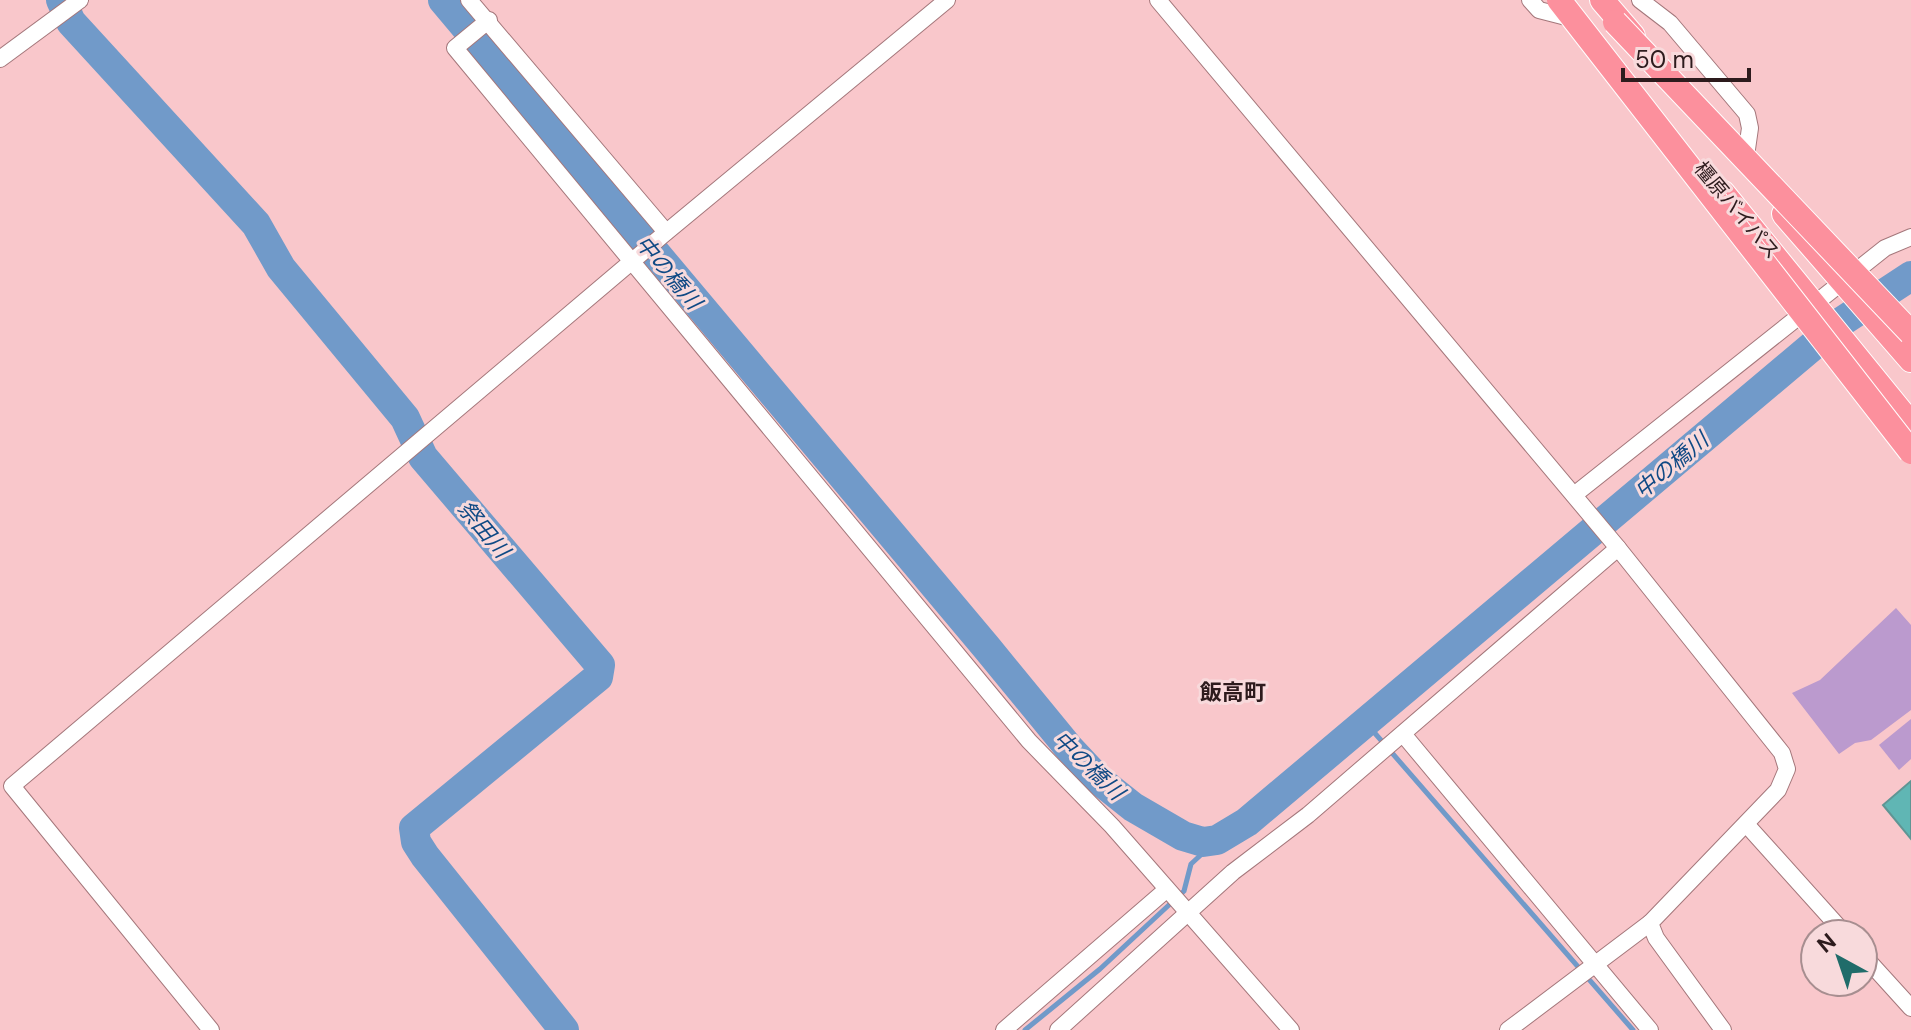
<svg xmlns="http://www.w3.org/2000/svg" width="1911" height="1030" font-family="'DM Sans','Noto Sans JP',sans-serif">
<rect width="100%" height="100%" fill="#f9c7cb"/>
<!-- green -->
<g fill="#bb9ace">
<polygon points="1896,608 1911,625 1911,710 1871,740 1855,743 1839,754 1792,693 1820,680"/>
<polygon points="1911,719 1911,759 1899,770 1879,745"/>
</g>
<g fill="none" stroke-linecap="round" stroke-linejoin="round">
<!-- stream -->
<g stroke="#719ac9" stroke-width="5">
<polyline points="1366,723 1633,1030"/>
<polyline points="1025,1030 1100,969 1184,891 1191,864 1217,840"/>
</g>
<!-- river -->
<g stroke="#719ac9" stroke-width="30">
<polyline points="61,0 71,22 256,224 281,268 405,418 423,457 600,665 598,677 414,828 416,842 425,856 564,1030"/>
<polyline points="443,0 987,648 1069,748 1099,780 1133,807 1183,836 1203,842 1217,840 1247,822 1841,322 1911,276"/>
</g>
</g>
<!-- building -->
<polygon fill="#60b6b4" stroke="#609594" stroke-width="2" points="1911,781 1911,839 1883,805"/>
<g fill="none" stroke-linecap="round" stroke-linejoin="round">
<!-- minor casing -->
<g stroke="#a4777b" stroke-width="18">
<g id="minor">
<polyline points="469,0 666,232"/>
<polyline points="1158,0 1618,548 1782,753 1787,769 1778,790 1650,923 1656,938 1723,1030"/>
<polyline points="1530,0 1539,10 1574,19"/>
<polyline points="1640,0 1670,23 1747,114 1750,128 1745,163"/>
<polyline points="489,20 455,48 1029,741 1112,826 1291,1030"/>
<polyline points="0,59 80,0"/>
<polyline points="1574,495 1885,248 1911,237"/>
<polyline points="1403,734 1650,1030"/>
<polyline points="1746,824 1845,934"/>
<polyline points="1863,955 1911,1008"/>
<polyline points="211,1030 12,786 663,235 947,0"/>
<polyline points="1004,1030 1166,890"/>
<polyline points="1058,1030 1233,872 1308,815 1618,548"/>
<polyline points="1508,1030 1650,923"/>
</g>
</g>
<!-- highway casing -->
<g stroke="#fff" stroke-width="26">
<g id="highway">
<polyline points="1602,0 1633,36"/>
<polyline points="1723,193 1911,424"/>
<polyline points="1784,214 1911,360"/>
</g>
</g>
<!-- minor -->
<use href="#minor" stroke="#fff" stroke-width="16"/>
<!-- highway -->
<use href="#highway" stroke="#fc909d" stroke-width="24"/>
<!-- highway-bridge casing -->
<g stroke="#fff" stroke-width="26" stroke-linecap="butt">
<g id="highway-bridge">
<polyline points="1559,0 1911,452"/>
<polyline points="1615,22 1911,333"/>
</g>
</g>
<!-- highway-bridge -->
<use href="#highway-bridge" stroke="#fc909d" stroke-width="24"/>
</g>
<g text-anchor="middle" stroke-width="6" stroke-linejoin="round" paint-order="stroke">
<!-- street labels -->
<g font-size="20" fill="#2d1b1d" stroke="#f8dadc">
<text transform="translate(1737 210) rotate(50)" y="7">橿原バイパス</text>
</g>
<!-- water labels -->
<g font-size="22" font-style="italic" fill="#104a85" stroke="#f8dadc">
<text transform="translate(669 272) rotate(50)" y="8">中の橋川</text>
<text transform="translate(1671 465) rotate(-40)" y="8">中の橋川</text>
<text transform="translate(484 529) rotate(50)" y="8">祭田川</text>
<text transform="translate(1089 765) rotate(44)" y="8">中の橋川</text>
</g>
<!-- neighbourhood labels -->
<g font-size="22" font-weight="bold" fill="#2d1b1d" stroke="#f8dadc">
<text x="1233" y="700">飯高町</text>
</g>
</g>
<!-- north arrow -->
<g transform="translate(1839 958) rotate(320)"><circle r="38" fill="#f8dadc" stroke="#a78e90" stroke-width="2"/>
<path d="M0-6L14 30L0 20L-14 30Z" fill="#206c6a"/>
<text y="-12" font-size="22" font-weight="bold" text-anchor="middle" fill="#2d1b1d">N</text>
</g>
<!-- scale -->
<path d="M1623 68v12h126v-12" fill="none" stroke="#2d1b1d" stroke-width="4"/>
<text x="1635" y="68" font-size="24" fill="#2d1b1d" stroke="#f8dadc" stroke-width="6" paint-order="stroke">50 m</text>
</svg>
